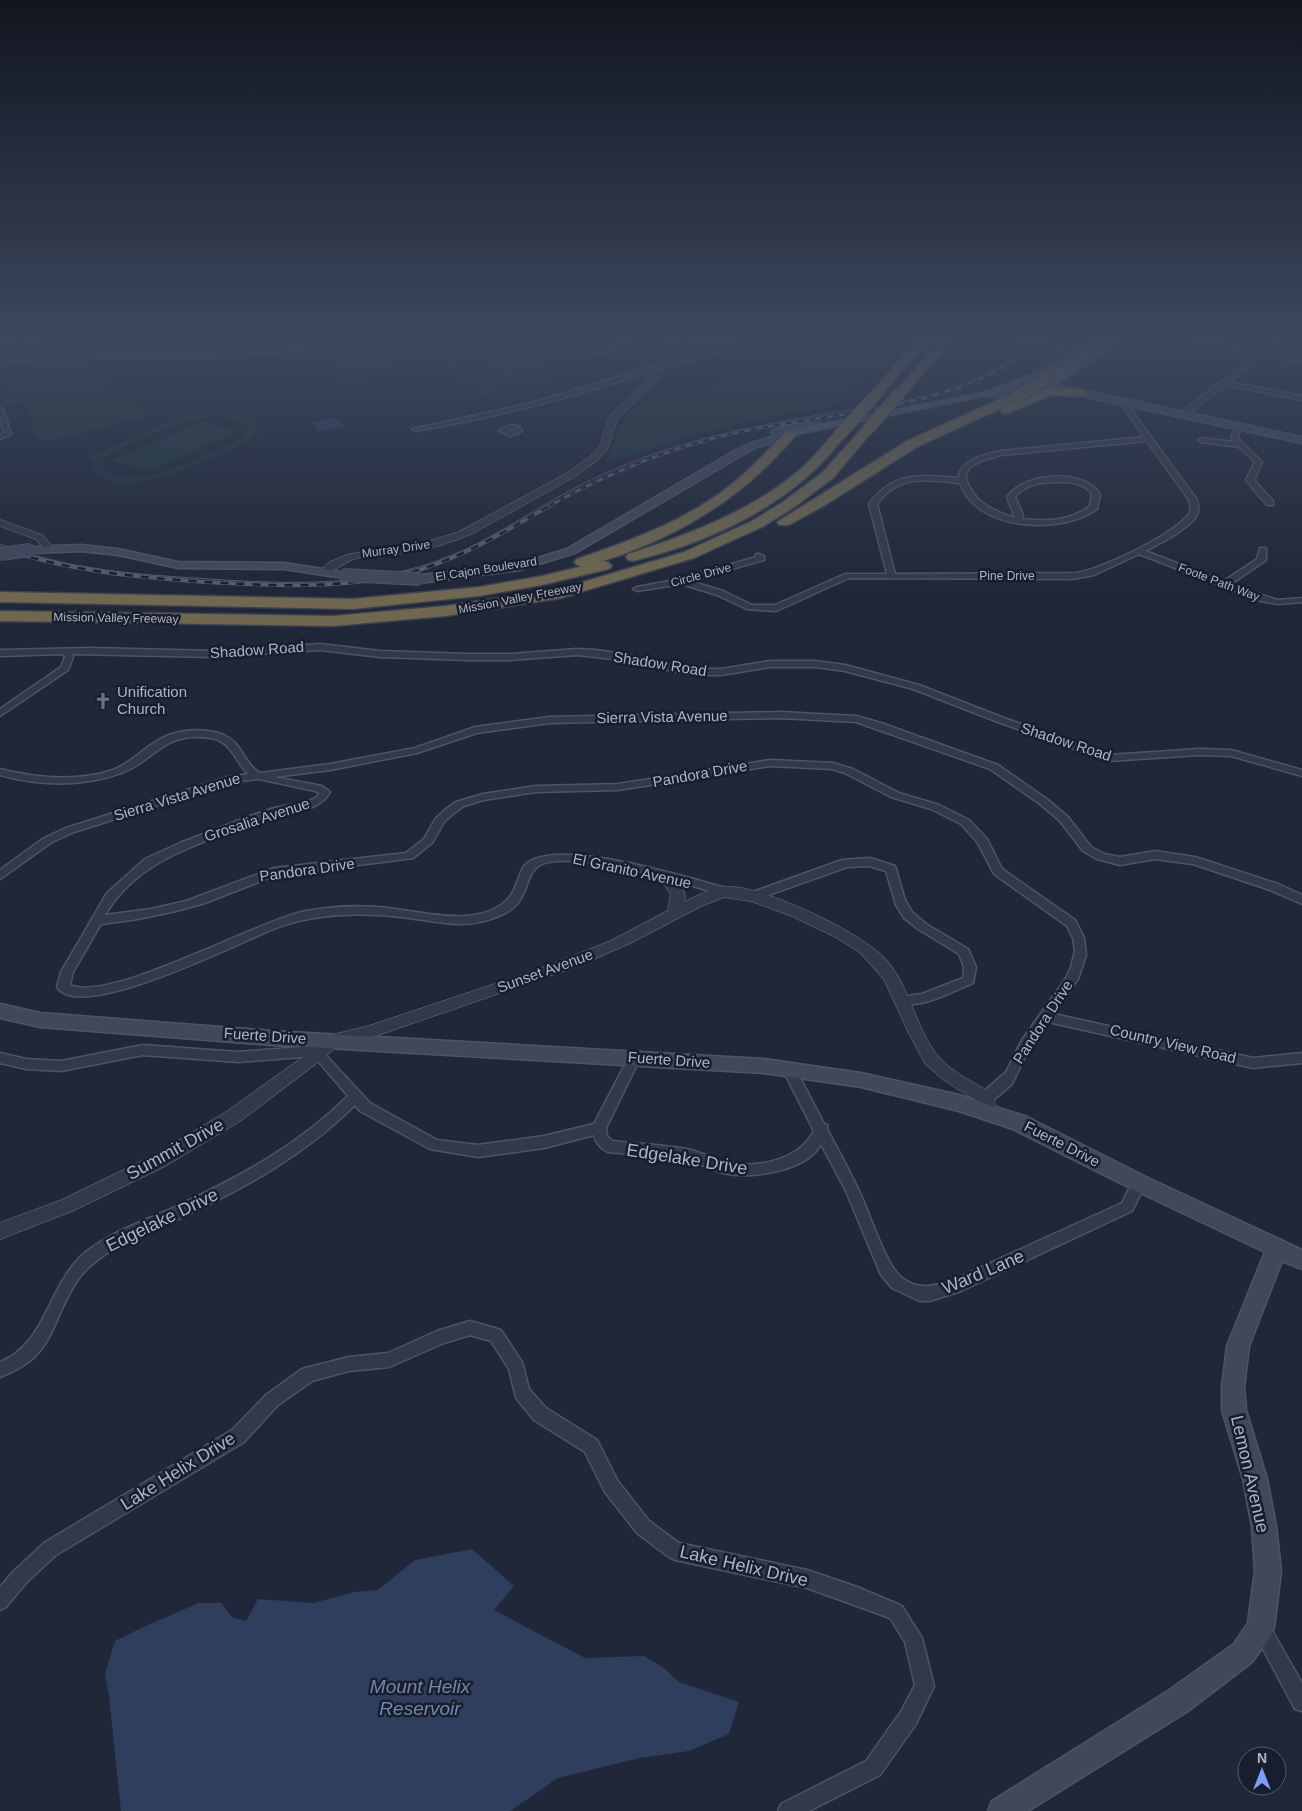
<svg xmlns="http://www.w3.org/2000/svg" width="1302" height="1811" font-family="Arial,sans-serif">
<rect width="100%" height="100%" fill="#1f2738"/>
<!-- green -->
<g fill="#21343a" fill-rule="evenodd">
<polygon points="110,337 408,337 315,350 301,348 207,355 92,356"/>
<polygon points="487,337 508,344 514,355 448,364 442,362 423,343 455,338"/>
<polygon points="833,337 916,337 842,400 829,408 751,420 679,439 635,455 607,460 625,417 638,406 718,382 762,374 786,374 819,352 834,345"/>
<path d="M393,352L396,355V363C384,379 360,381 340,385L328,362Z"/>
<polygon points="530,356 563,377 516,387 485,366"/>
<polygon points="55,363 83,364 103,371 111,387 124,389 148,416 52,440 42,440 36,437 26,402 7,405 0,384 0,371"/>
<polygon points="479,367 511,389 480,396 449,373"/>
<path d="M208,406L214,408L201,414C219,413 241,410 255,423L257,432C248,444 230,449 217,455C188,468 118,501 92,470L93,459L87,457ZM215,416L232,418L247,425L248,432C239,443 223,447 211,453C186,464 125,494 102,468V460L112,451L177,424L195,418Z"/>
<polygon points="203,421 238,432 147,472 112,460"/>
</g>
<!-- water -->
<g fill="#303e5e">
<polygon points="336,418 345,426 320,431 312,423"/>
<polygon points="472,1549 514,1586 494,1610 585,1658 644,1656 664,1668 679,1682 739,1702 729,1734 689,1751 640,1758 558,1778 510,1811 121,1811 109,1696 105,1674 115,1641 143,1627 199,1603 221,1603 233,1618 246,1621 258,1599 313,1603 355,1592 378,1590 415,1560"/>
</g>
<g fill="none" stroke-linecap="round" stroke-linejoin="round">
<!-- minor casing -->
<g stroke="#4e5464" stroke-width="3">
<g id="minor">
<polygon points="25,337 55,337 52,339 0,342 0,338"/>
<polygon points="629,337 636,337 624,346 589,357 586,355 620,344"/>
<polygon points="652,337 735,340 738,342 735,344 655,339"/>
<polygon points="1008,337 1078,350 1081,352 1078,354 1010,340"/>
<polygon points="1173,337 1184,337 1302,359 1302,363"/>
<polygon points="306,346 308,347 308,349 203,359 36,359 0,366 0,362 36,355 203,355"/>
<path d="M648,368L650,369V371C573,398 495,417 415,431L412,429L532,403Z"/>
<polygon points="1224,381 1302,396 1302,400 1222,384 1222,382"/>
<path d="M1127,401L1130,403L1129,407L1197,500C1198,504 1199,508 1198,512C1194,527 1159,544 1145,551L1224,581L1257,559L1260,548H1266V560L1231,584L1277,600L1302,598V602L1277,604L1261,601L1139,554L1094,575L1072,579L849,578L776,611L747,609L717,595L681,584L637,591L633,589L637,587L680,579L756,557V554H759L764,556V560L690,581L723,591L752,605H775L845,574H887L869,504C893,471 921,475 958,478C961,459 984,455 1001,451L1144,437L1123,407L1125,402ZM1147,441L1189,500L1191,510C1185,530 1098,571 1076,573L895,574L877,504C898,474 927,480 960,483C976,531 1061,535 1097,509L1100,494C1082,468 1025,472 1007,497L1015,518C990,510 974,502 965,477L970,467L984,460L1001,455ZM1052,482C1066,482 1083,481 1092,494L1090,506C1070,521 1046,522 1022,519L1023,515L1015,497C1024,485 1038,483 1052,482Z"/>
<polygon points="0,407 3,409 11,434 0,439 0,435 4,433 0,419"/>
<path d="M511,425L520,427L522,431L510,436L499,431ZM512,429L515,430L508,431Z"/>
<polygon points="1238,426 1243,427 1237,436 1239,439 1262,462 1254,480 1273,501 1273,505 1267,505 1246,480 1255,462 1239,447 1201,442 1198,440 1201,438 1234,442 1231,436"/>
<polygon points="320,644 380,651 467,654 510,654 577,649 596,650 623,654 685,668 700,669 721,669 770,661 816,661 845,665 919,685 1004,718 1109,755 1200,749 1231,750 1302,770 1302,776 1231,756 1200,755 1108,761 998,722 913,689 845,671 816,667 770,667 721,675 700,675 685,674 623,660 577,655 510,660 467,660 380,657 320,650 213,657 72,654 73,657 68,670 0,716 0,709 61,667 65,657 63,654 0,656 0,650 91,648 213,651"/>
<path d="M780,712L856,716L881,723L998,765L1048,800L1068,817L1091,847L1104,854L1120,857L1155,851L1195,857L1278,884L1302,895V904L1270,890L1193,864L1155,859L1120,865L1097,859L1083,851L1060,821L1040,804L990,769L856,722L780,718L550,723L477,733L417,753L330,770L274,777L322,786L330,792C318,813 296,809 276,814C259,818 242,826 226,833C177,852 133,868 105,915L151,909L186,901L274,868L406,853L424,839L436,818L446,809L456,802L483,794L536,786L618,784L770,760L833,763L853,769L899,793L939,805L969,820L987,839L1002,869L1075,920L1084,938L1086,955L1078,979L1054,1014L1253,1058L1302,1053V1063L1253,1068L1048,1022L1030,1046L1012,1084L991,1102L986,1103L981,1102L979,1098L981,1094L1006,1072L1022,1040L1066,978L1071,967L1075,951L1073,938L1067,926L994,874L978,843L961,824L931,809L891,797L845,773L832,769L770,766L618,790L536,792L484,800L464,806L454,813L444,822L432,843L413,858L274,876L205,903L176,911L138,919L101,924L73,972L70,985C109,1003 252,924 301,912C326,907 352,905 377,907C415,909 477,931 508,899C516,891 518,876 524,866C552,834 692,879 730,889L732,892L730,895L726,896C678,882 597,855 549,862C525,866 530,890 517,904C508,914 493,919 480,922C455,927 433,921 409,918C363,912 315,912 271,930C239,943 79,1024 57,987L61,972L107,893L145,859L180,843L250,816L274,808L306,802L317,797L319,793L315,791L259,779L233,782L74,832L52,842L0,879V870L44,838L66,828L228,777L248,774C237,763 233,747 218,740C211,737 203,737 195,737C162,737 150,763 121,773C83,787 38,786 0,775V769C36,778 77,782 113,770C131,763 141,750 157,741C175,729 204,727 224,735C242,743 244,764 260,773L330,764L415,748L475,727L550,717Z"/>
<path d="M870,858L895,866L905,900L912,912L926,924L968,949L976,967L973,983C954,991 919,1010 899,1003L897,1000L899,997L922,994L963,978L964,967L959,954L918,929L904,918L896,905L886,871L869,866L847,867L755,900L751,901L745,897L747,894L842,860Z"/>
<path d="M329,1037L333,1039L335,1042L333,1045L321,1050L370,1103L437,1140L478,1145L544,1136L594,1124L630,1055L634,1053L638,1055L640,1058L606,1128L607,1136L612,1141C638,1144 666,1145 691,1150C704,1153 715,1160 728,1162C758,1169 799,1160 814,1131L782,1068L783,1064L788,1063L793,1064L824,1124L827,1125L828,1131C838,1150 849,1169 858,1189C869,1210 885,1265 902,1278C919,1291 935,1286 953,1280L1122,1203L1134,1179L1139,1177L1144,1179L1146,1183L1132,1211L961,1291L930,1301H920L892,1288L881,1275L846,1191L821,1144C808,1170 754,1179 728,1174C715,1172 704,1164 692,1162C665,1155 635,1155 608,1152C601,1149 595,1142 594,1135L544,1148L478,1157L430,1149L360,1111L355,1105C287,1173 199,1210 112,1250C98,1259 84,1269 75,1284C48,1328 55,1356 0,1377V1362C48,1343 48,1282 86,1252C112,1231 147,1220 177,1206C240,1177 298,1145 348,1096L312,1054L303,1057L238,1062L143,1055L61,1071L26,1069L0,1063V1053L26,1059L61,1061L143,1045L238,1052L302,1047Z"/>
<polygon points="470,1321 501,1330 522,1362 529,1389 546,1408 597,1440 617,1480 649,1521 679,1543 807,1570 857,1587 902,1606 922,1638 934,1686 916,1724 880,1775 809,1811 778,1811 781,1804 866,1761 902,1710 915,1685 905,1642 890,1618 807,1588 675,1560 669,1557 637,1533 605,1492 585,1452 534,1420 516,1398 509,1369 491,1341 470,1335 444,1343 389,1367 349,1371 312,1381 278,1405 244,1442 56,1555 25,1584 6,1607 0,1610 0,1587 13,1572 44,1543 232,1430 266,1395 302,1369 349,1357 388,1353 437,1331"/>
<polygon points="1261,1619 1267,1622 1302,1683 1302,1711 1295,1709 1255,1634 1252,1628 1255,1622"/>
</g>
</g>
<!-- tertiary casing -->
<g stroke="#4e5464" stroke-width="2">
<g id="tertiary">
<path d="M735,337H742C731,355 675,365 654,371L659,378L617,419L607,449L596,461L572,478L473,533C452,542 429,549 406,553C390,555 372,554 356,558C345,561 330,575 322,573L320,571L330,562L350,554L414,546L459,532L566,474L590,457L599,448L610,416L651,378L644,370L645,368L703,353L732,341Z"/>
<polygon points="1279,337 1287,337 1185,417 1179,417 1179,413"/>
<polygon points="0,520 42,535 53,548 48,551 45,550 36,539 0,526"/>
<path d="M665,872C677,875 686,890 685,902C697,896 710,889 724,887C760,884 860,932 884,958C910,986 914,1025 936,1054C950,1072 973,1082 992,1094L997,1112L995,1117L989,1118L983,1117L979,1102L944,1080L925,1063L908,1031L884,979L861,953L834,936L792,916L751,901L724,897L701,906L630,943L575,967L375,1036L338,1045L323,1058L240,1121L165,1166L74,1210L0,1239V1223L62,1200L153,1156L228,1111L313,1050L328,1036L369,1026L537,970L611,941L668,911L671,894L658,876L660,873Z"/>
</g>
</g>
<!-- secondary casing -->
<g stroke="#4e5464" stroke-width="3">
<g id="secondary">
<path d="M1049,383L1302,437V443L1049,389C1040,389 1029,388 1020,390C1008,393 991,402 980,394L985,391H997L1021,384Z"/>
<polygon points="822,423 825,424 825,428 795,430 776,435 771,432 773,430 795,424"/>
<polygon points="790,432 793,433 793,437 757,447 744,454 575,553 519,570 420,583 414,579 420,575 518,564 567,549 736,450 751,443"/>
<polygon points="81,545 118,549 178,562 284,563 343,572 349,575 343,578 284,569 178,568 118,555 81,551 31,553 25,550 31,547"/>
<polygon points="0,1004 40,1013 273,1031 764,1059 861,1073 959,1095 1027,1117 1146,1177 1302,1250 1302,1269 1282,1261 1249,1346 1244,1387 1246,1410 1267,1479 1276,1526 1281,1571 1274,1628 1270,1637 1252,1662 1188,1711 1028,1811 988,1811 992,1801 1168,1691 1234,1644 1248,1623 1255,1571 1252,1526 1243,1479 1222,1410 1222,1387 1227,1346 1265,1252 1132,1189 1013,1129 959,1111 861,1087 764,1073 273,1045 40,1027 0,1018"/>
</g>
</g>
<!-- primary casing -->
<g stroke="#3d4252" stroke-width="2">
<g id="primary">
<polygon points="1097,337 1107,337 1048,374 988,396 801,434 790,438 785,435 798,428 983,392 1042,370"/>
<polygon points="1116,337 1125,337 1111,349 1052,388 1046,388 1046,384"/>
</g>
</g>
<!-- motorway casing -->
<g stroke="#3b4150" stroke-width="3">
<g id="motorway">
<polygon points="924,337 935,337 911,360 876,402 868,402 866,399 868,396 903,356"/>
<polygon points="945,337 956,337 903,397 895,397 893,394 895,391"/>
<polygon points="1112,337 1125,337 1061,375 1053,375 1051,373 1095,345"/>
<polygon points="1050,387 1082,389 1088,393 1082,397 1052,395 1006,414 1002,413 1000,410 1002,408 917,447 825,505 789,525 779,525 777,522 907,441 1015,392 1023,392 1025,395 1004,406"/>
<polygon points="869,424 875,428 833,478 793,508 762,527 694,558 561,598 446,616 333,626 0,621 0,611 333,616 446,606 559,589 684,552 752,521 783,502 823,472 865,425"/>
<path d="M840,430L846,434C798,502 712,542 633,561L628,560L626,557L628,554C690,534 752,511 802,468C814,457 824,444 836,431Z"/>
<path d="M790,431L796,435C790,443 782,450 776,457C724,511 655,548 582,567L577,565L574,562L577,559C629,541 683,522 728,487C749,471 767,451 786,432Z"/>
<polygon points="604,561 609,563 612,566 609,569 542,585 479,596 353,609 0,602 0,592 353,599 479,587 542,576"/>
</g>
</g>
<!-- minor -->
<use href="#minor" fill="#333949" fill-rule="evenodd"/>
<!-- tertiary -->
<use href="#tertiary" fill="#333949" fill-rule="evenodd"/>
<!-- secondary -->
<use href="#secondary" fill="#41485c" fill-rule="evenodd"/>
<!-- primary -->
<use href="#primary" fill="#515869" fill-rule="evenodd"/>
<!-- motorway -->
<use href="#motorway" fill="#6f6750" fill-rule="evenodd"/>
<!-- tram -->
<path stroke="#555c70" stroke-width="1" d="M0,544C63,568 128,574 195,578C281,584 369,589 450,556C490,540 525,515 562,495C602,473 645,455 689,443C734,430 779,422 824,414C873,407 923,401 969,382C996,371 1021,354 1045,337"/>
<!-- rail-far1 casing -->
<g stroke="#555c70" stroke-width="3">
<path id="rail-far1" d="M549,506C608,473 669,448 735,433C812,416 903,412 975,381C1002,370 1026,353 1050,337"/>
</g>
<!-- rail casing -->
<g stroke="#555c70" stroke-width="4">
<path id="rail" d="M0,548C67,571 135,577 205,582C277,586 352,590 422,569C469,554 509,529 551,505"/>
</g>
<!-- rail-far1 -->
<use href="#rail-far1" stroke="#191e2d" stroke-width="2" stroke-dasharray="6" stroke-linecap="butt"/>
<!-- rail -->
<use href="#rail" stroke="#191e2d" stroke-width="2.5" stroke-dasharray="8" stroke-linecap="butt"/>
<!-- secondary-bridge casing -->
<g stroke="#4e5464" stroke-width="14" stroke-linecap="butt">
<g id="secondary-bridge">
<polyline points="0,554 31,550"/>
<polyline points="343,575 420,579"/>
</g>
</g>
<!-- motorway-bridge casing -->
<g stroke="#3b4150" stroke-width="14" stroke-linecap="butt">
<g id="motorway-bridge">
<polyline points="1019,395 1057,373"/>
<polyline points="869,428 899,394"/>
<polyline points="840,434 872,399"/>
</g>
</g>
<!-- secondary-bridge -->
<use href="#secondary-bridge" stroke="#41485c" stroke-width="12"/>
<!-- motorway-bridge -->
<use href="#motorway-bridge" stroke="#6f6750" stroke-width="12"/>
</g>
<!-- sky -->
<linearGradient id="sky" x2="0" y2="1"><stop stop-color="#11151f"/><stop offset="0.57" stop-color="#3c475e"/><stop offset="1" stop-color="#3c475e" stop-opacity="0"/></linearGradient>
<rect width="1302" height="590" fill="url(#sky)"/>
<!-- icons -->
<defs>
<g id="church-bare" transform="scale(1.35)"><path d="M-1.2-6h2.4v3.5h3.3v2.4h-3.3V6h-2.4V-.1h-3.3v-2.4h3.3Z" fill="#6b7280" stroke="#191e2d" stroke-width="2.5" paint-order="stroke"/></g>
</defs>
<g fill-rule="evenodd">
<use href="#church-bare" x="103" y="701"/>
</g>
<g text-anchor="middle" stroke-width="5" stroke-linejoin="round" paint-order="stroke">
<!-- far-street labels -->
<g font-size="12" fill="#adb4c6" stroke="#191e2d">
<text transform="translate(396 549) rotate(-8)" y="4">Murray Drive</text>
<text transform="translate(486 569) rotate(-9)" y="4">El Cajon Boulevard</text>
<text transform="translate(701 575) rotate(-15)" y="4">Circle Drive</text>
<text x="1007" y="580">Pine Drive</text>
<text transform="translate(1219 582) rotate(21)" y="4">Foote Path Way</text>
<text transform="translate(520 598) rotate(-11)" y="4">Mission Valley Freeway</text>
<text transform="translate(116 618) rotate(1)" y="4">Mission Valley Freeway</text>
</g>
<!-- street labels -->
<g font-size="15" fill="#adb4c6" stroke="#191e2d">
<text transform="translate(257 650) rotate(-4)" y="5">Shadow Road</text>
<text transform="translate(660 664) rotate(9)" y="5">Shadow Road</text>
<text transform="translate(662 717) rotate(-1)" y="5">Sierra Vista Avenue</text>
<text transform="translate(1066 742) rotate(18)" y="5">Shadow Road</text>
<text transform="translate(700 774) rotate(-10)" y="5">Pandora Drive</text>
<text transform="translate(177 797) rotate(-17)" y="5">Sierra Vista Avenue</text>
<text transform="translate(257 820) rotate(-18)" y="5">Grosalia Avenue</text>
<text transform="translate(307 870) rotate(-8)" y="5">Pandora Drive</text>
<text transform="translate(632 871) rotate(12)" y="5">El Granito Avenue</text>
<text transform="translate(545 971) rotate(-20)" y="5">Sunset Avenue</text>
<text transform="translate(1043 1022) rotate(-57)" y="5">Pandora Drive</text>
<text transform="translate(265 1036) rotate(4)" y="5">Fuerte Drive</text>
<text transform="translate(1173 1044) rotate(13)" y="5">Country View Road</text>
<text transform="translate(669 1060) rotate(4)" y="5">Fuerte Drive</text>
<text transform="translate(1062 1144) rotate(27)" y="5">Fuerte Drive</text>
</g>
<!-- poi labels -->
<g font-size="15" fill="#adb4c6" stroke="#191e2d" text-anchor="start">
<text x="117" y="697">Unification<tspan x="117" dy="17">Church</tspan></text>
</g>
<!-- near-street labels -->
<g font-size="18" fill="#adb4c6" stroke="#191e2d">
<text transform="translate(175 1149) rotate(-29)" y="6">Summit Drive</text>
<text transform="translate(687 1159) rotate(9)" y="6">Edgelake Drive</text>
<text transform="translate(162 1220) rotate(-26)" y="6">Edgelake Drive</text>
<text transform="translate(983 1272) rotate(-23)" y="6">Ward Lane</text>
<text transform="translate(178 1471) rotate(-32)" y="6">Lake Helix Drive</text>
<text transform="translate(1250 1474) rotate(77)" y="6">Lemon Avenue</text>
<text transform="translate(744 1566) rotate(13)" y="6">Lake Helix Drive</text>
</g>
<!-- near-water labels -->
<g font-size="19" font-style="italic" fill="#7486af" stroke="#191e2d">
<text x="420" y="1693">Mount Helix<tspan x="420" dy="22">Reservoir</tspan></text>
</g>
</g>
<!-- north arrow -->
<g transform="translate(1262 1771)"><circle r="24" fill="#191e2d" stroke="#545a6a"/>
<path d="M0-4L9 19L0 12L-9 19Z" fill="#7c9dfc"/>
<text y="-8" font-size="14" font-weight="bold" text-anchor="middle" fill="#adb4c6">N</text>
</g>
</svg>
